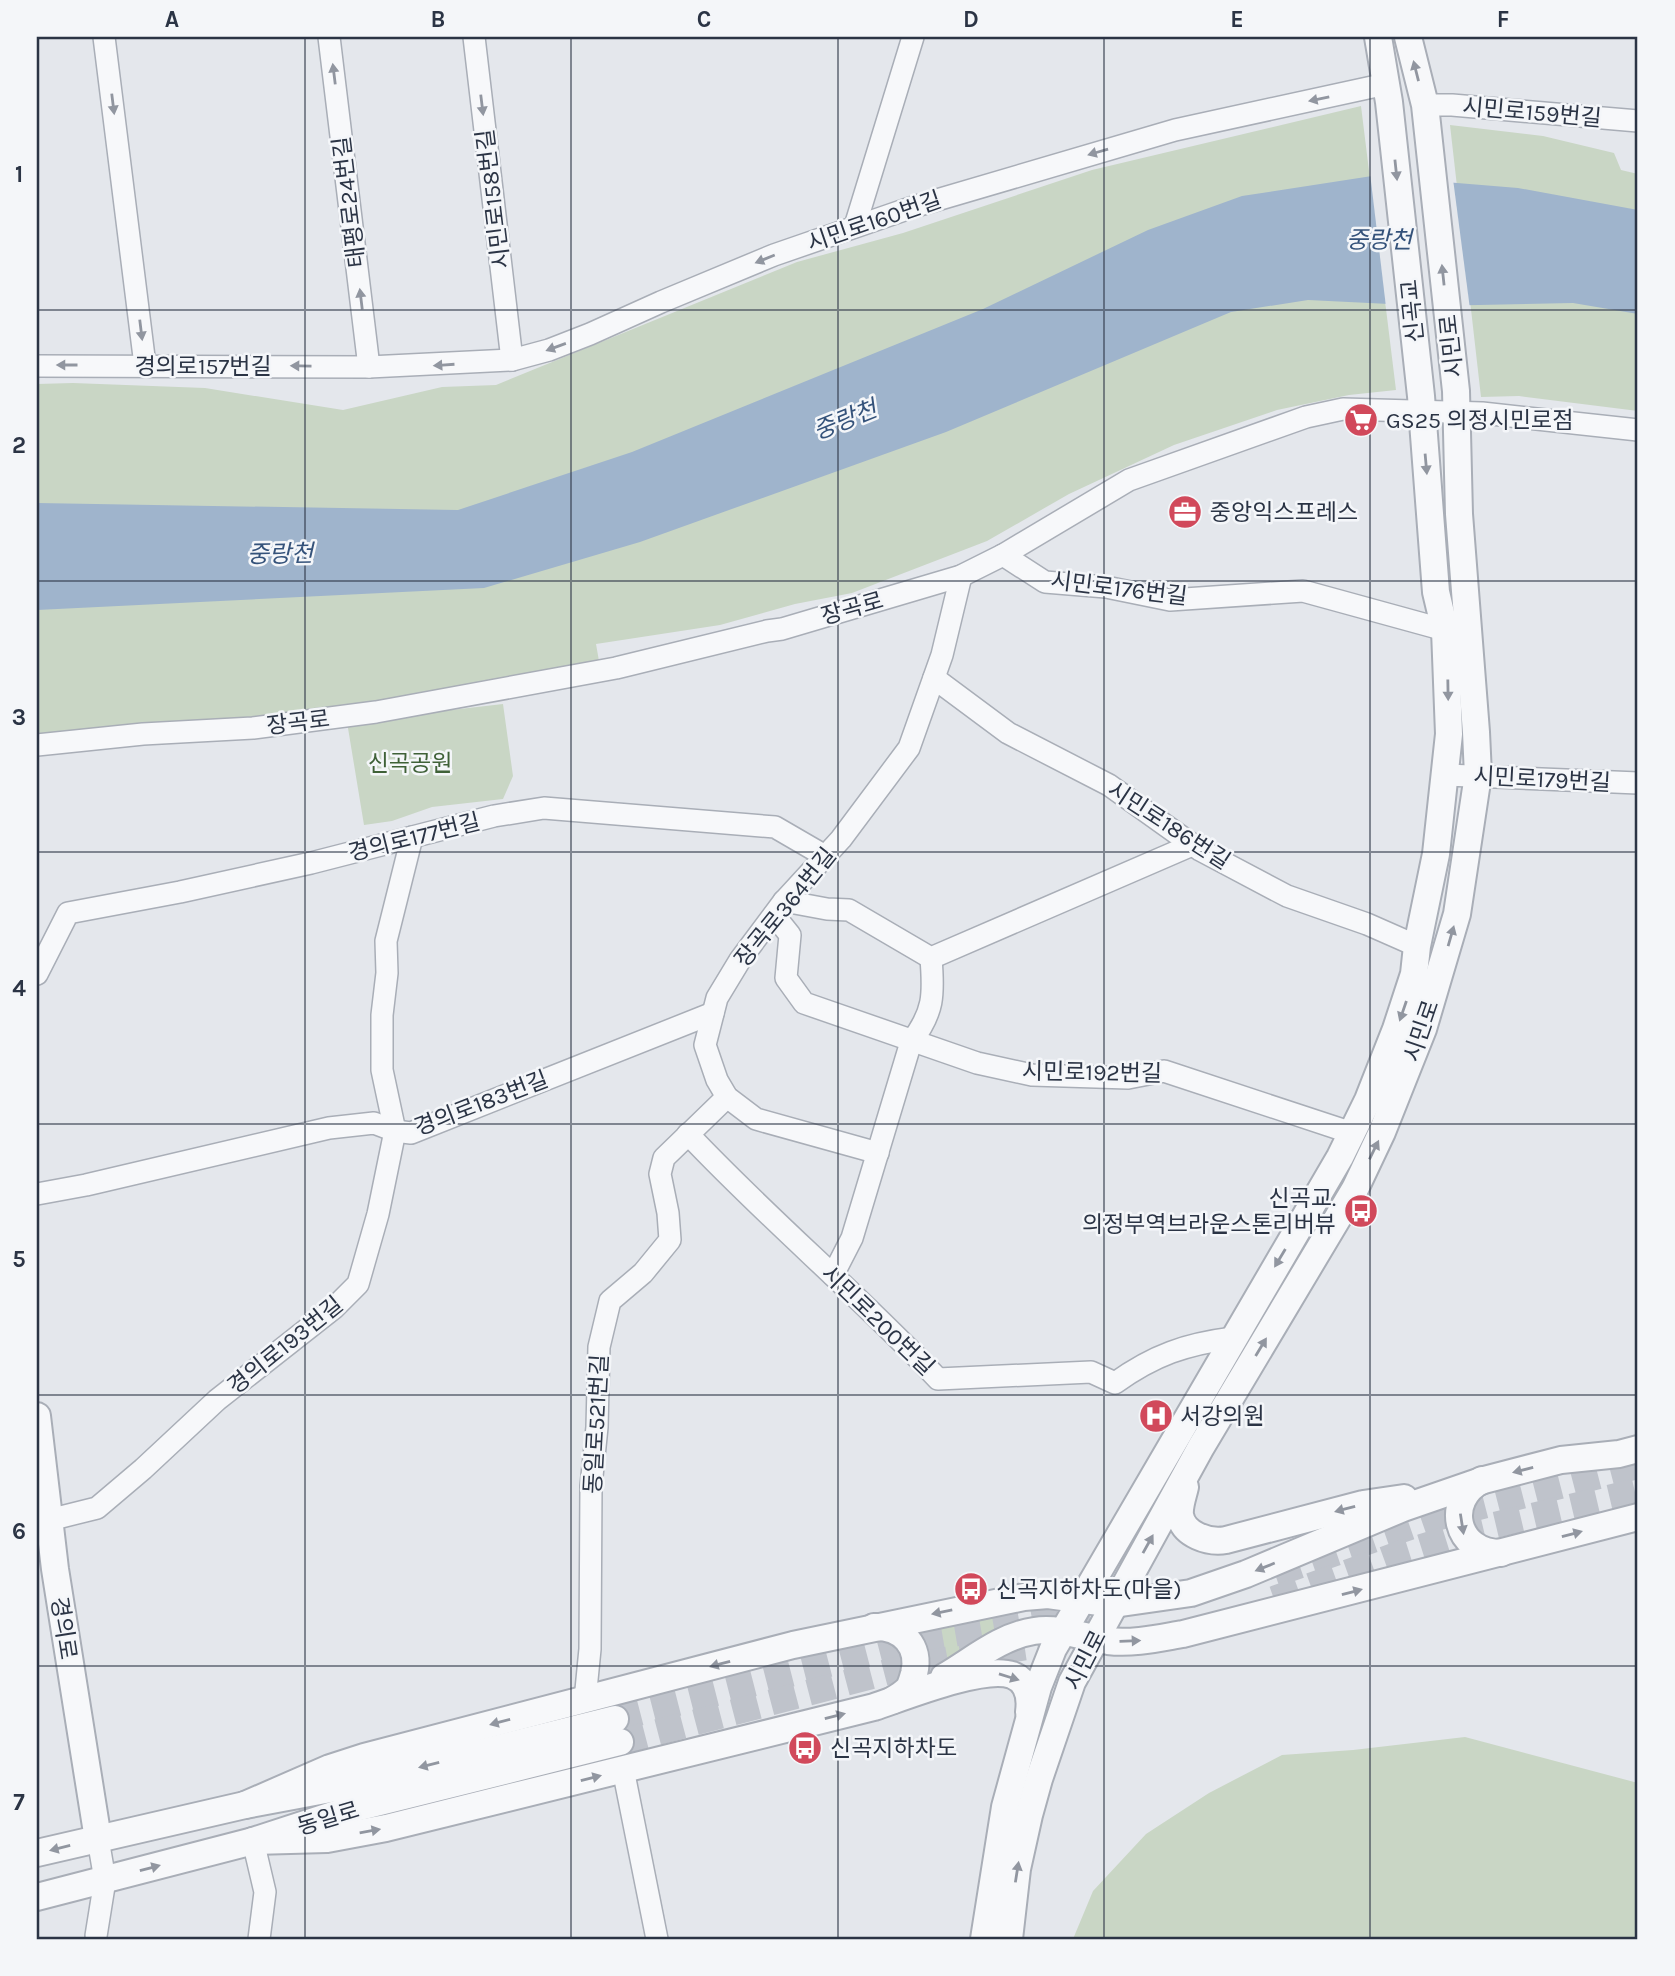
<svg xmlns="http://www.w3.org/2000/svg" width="1675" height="1976" font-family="Karla,'Noto Sans KR',sans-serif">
<rect width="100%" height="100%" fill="#e4e7ec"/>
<!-- green -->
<g fill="#c9d6c5">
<polygon points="1361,106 1396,390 1349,395 1277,410 1174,445 1069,494 987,541 852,593 795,604 720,625 596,644 599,661 487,680 367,705 294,715 234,718 37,739 37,384 73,383 205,388 343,410 442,387 496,385 797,262 903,233 1092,170"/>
<polygon points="1450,125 1543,136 1614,153 1621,170 1638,174 1638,411 1519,396 1481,397"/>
<polygon points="503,704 513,776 503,799 432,807 392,821 364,825 347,722"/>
<polygon points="1006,1614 1011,1619 1009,1625 926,1674 917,1630"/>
<polygon points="1465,1737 1638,1783 1638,1939 1073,1939 1093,1891 1146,1834 1209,1793 1282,1755 1353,1750"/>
</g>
<!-- water -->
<polygon fill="#9fb4cc" points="1372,176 1518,188 1638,210 1638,314 1573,303 1430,306 1308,300 1231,312 946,432 640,542 484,588 37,610 37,503 458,510 632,452 983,309 1148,230 1242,196"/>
<!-- pier -->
<polygon fill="#e4e7ec" points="1370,173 1453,179 1470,309 1386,307"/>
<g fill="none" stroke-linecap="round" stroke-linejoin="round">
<!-- tertiary-tunnel -->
<g stroke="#bfc3cb" stroke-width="26" stroke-dasharray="26 13" stroke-linecap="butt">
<polyline points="1275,1574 1436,1518 1638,1466"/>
<polyline points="1274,1599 1399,1554 1482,1528 1638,1491"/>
<polyline points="615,1719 934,1637 1051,1617 1090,1613"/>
<polyline points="620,1742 899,1669 960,1657 1076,1640"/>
</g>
<!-- minor casing -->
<g stroke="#a9aeb7" stroke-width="24">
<g id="minor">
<polyline points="104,37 145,365"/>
<polyline points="329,37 369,367"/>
<polyline points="474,37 512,360"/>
<polyline points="1425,105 1452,105 1638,121"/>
<polyline points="855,226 913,37"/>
<polyline points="37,366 369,367 512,360 549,350 590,334 661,302 774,255 913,207 1175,130 1386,84"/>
<polyline points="1003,555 1045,582 1106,587 1170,600 1303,591 1445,630"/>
<polyline points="934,678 1008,733 1109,785 1200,850 1287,896 1367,924 1417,946"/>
<polyline points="37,745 143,734 253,728 376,712 616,668 767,631 782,629 961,576 1003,555 1129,480 1306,417 1343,409 1482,413 1638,430"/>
<polyline points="1446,775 1638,783"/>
<polyline points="784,901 827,909 849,910 931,958 1192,845"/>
<polyline points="774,915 790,935 786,978 804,1003 977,1063 1032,1075 1128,1078 1164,1071 1352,1133"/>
<polyline points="37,974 68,913 180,892 311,863 494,816 544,808 775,827 825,856"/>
<path d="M688,1134C768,1219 858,1294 938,1379L1091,1372L1115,1383C1154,1355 1186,1344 1233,1338"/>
<polyline points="878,1153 756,1119 727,1097 717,1080 705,1045 717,998 740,960 784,901 841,839 909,748 942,655 961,576"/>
<polyline points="37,1194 86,1185 329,1128 374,1123 395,1131 411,1133 713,1013"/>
<path d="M833,1275L852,1238L911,1042C934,1012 934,995 931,958"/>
<polyline points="49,1520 97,1508 143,1469 217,1400 334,1308 358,1284 378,1214 395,1131 382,1070 382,1015 387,973 386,941 412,837"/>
<polyline points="585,1700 590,1649 591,1486 597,1427 599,1347 610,1301 643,1273 670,1240 668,1213 660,1174 664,1158 727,1097"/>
<polyline points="623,1769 657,1939"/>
<polyline points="253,1841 265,1892 259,1939"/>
<polyline points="96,1936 105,1880 98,1839"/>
</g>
</g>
<!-- tertiary casing -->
<g stroke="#a9aeb7" stroke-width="30">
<g id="tertiary">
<polyline points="37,1416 55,1569 98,1839"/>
<path d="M1482,1480C1444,1500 1455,1553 1501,1553"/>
<path d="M1185,1487C1183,1496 1179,1506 1180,1515C1183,1535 1209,1543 1226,1540L1363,1504L1404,1498"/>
<path d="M874,1627C902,1626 921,1646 914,1674C912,1680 911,1686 907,1690C903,1694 898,1697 893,1700"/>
<path d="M944,1677C973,1660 1001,1636 1034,1631C1060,1627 1083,1637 1108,1641C1133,1644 1159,1638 1183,1634L1638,1517"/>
<polyline points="245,1805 330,1768 364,1757 793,1645 1024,1597 1048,1595 1114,1604 1191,1593 1246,1574 1403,1508 1484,1480 1561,1460 1619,1454 1638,1449"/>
<path d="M253,1841L327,1839L386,1828L874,1707C904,1697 983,1665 1012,1675C1028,1681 1031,1697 1029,1712"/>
<polyline points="37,1853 245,1805 341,1787 615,1719"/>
<polyline points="37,1897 253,1841 348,1810 620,1742"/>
<polyline points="984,1939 1005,1807 1038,1687 1053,1649 1340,1157 1368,1100 1396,1029 1414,974 1417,946 1436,854 1449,734 1445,630 1436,592 1421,396 1389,102 1378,37"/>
<polyline points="1009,1939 1017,1869 1029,1815 1039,1779 1072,1682 1201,1447 1355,1189 1382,1132 1423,1029 1457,914 1478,775 1476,732 1459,514 1456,391 1425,105 1408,37"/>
</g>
</g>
<!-- minor -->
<use href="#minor" stroke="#f7f8fa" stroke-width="21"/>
<!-- tertiary -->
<use href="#tertiary" stroke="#f7f8fa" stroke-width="26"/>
</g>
<!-- one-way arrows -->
<defs><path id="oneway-solid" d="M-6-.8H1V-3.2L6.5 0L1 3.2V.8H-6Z" transform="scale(1.75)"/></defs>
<g fill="#9196a0">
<use href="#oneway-solid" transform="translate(1416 71) rotate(-104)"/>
<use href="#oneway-solid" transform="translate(334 74) rotate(-97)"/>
<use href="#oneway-solid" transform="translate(1319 99) rotate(168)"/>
<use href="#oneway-solid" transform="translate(113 104) rotate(83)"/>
<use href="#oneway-solid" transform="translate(482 105) rotate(83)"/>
<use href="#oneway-solid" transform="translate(1098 152) rotate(164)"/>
<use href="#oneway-solid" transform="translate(1396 170) rotate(84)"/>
<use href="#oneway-solid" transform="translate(765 259) rotate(158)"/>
<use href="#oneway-solid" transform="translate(1443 275) rotate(-96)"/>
<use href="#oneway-solid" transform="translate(361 299) rotate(-97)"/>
<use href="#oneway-solid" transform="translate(141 330) rotate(83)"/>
<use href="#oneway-solid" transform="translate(556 347) rotate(160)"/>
<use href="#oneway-solid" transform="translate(67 365) rotate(180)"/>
<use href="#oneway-solid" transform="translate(444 365) rotate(176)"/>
<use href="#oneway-solid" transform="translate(301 366) rotate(-179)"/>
<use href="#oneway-solid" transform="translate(1426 464) rotate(85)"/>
<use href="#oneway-solid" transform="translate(1448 690) rotate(89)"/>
<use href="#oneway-solid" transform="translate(1451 936) rotate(-74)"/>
<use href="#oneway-solid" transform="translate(1403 1011) rotate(109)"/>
<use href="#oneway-solid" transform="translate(1374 1150) rotate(-64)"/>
<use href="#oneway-solid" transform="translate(1280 1258) rotate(121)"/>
<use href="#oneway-solid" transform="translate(1261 1347) rotate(-59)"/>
<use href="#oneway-solid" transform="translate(1523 1470) rotate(166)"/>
<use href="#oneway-solid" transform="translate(1345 1509) rotate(165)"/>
<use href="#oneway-solid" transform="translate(1462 1524) rotate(81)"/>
<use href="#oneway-solid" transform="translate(1572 1534) rotate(-15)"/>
<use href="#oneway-solid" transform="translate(1148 1544) rotate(-61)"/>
<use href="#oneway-solid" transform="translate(1265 1567) rotate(158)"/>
<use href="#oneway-solid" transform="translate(1352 1592) rotate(-15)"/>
<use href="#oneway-solid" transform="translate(942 1612) rotate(168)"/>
<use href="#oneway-solid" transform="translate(1130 1641) rotate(-2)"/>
<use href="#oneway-solid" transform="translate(720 1664) rotate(165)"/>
<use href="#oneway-solid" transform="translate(1009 1677) rotate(17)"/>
<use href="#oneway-solid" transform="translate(835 1716) rotate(-14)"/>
<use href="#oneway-solid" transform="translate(500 1722) rotate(165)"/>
<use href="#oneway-solid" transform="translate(429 1765) rotate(166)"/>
<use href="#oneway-solid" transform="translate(591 1778) rotate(-14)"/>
<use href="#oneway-solid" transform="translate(370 1831) rotate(-10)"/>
<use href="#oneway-solid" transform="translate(60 1848) rotate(166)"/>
<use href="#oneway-solid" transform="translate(150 1868) rotate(-15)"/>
<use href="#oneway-solid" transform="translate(1017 1872) rotate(-81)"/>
</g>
<!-- grid -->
<path fill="none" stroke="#2b3445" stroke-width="2" stroke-opacity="0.55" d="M305,37V1939M571,37V1939M838,37V1939M1104,37V1939M1370,37V1939M37,310H1638M37,581H1638M37,852H1638M37,1124H1638M37,1395H1638M37,1666H1638"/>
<!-- icons -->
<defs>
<g id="supermarket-disc" transform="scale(1.75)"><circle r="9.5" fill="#d1495b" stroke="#f4f6f9"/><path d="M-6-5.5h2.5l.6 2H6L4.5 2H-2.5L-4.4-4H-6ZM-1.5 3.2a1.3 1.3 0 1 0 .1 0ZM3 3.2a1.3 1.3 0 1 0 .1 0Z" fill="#fff"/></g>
<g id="office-disc" transform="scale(1.75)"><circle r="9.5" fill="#d1495b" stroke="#f4f6f9"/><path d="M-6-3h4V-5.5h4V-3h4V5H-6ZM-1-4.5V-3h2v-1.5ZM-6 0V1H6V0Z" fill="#fff"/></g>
<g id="bus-disc" transform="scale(1.75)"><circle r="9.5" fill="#d1495b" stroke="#f4f6f9"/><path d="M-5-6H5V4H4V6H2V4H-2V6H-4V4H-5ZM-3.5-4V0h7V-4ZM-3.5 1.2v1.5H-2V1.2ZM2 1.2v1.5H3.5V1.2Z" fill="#fff"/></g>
<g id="hospital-disc" transform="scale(1.75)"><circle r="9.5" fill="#d1495b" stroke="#f4f6f9"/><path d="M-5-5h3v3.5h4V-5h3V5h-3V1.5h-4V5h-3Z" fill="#fff"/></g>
</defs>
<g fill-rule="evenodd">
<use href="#supermarket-disc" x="1361" y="420"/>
<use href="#office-disc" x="1185" y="512"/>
<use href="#bus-disc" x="1361" y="1211"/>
<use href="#hospital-disc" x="1156" y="1416"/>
<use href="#bus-disc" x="971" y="1589"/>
<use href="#bus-disc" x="805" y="1748"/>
</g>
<g text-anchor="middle" stroke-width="5" stroke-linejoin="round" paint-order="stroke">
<!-- street labels -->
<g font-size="23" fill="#2b3445" stroke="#f4f6f9">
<text transform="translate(1532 112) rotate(5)" y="8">시민로159번길</text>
<text transform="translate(493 199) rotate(-97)" y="8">시민로158번길</text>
<text transform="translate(349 202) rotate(-97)" y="8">태평로24번길</text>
<text transform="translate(874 221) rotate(-19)" y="8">시민로160번길</text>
<text transform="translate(1412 311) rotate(-96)" y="8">신곡교</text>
<text transform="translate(1451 346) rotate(-96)" y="8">시민로</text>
<text x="203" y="374">경의로157번길</text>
<text transform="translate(1119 588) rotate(7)" y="8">시민로176번길</text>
<text transform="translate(852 608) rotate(-16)" y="8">장곡로</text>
<text transform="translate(298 722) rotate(-7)" y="8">장곡로</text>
<text transform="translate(1542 779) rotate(3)" y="8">시민로179번길</text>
<text transform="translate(1169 825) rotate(33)" y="8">시민로186번길</text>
<text transform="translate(414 837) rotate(-14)" y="8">경의로177번길</text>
<text transform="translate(785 907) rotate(-51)" y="8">장곡로364번길</text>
<text transform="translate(1421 1031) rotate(-71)" y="8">시민로</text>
<text transform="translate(1092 1072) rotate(1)" y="8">시민로192번길</text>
<text transform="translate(481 1103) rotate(-21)" y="8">경의로183번길</text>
<text transform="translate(878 1320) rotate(44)" y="8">시민로200번길</text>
<text transform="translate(285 1345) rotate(-39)" y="8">경의로193번길</text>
<text transform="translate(596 1424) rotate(-87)" y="8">동일로521번길</text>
<text transform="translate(64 1628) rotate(81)" y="8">경의로</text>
<text transform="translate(1085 1660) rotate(-63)" y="8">시민로</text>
<text transform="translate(328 1818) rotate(-17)" y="8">동일로</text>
</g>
<!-- poi labels -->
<g font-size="23" fill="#2b3445" stroke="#f4f6f9" text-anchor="start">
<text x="1386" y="428">GS25 의정시민로점</text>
<text x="1210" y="520">중앙익스프레스</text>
<text x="1336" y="1206" text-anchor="end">신곡교.<tspan x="1336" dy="26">의정부역브라운스톤리버뷰</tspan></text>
<text x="1180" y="1424">서강의원</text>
<text x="996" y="1597">신곡지하차도(마을)</text>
<text x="830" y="1756">신곡지하차도</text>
</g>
<!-- park labels -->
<g font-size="23" fill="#3f6138" stroke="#f4f6f9">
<text x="410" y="771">신곡공원</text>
</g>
<!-- water labels -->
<g font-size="24" font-style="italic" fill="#34527a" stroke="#f4f6f9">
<text x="1379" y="248">중랑천</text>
<text transform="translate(845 420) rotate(-22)" y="8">중랑천</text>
<text transform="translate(280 554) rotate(-1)" y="8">중랑천</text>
</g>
</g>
<!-- border -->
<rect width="1675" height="1976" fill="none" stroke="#f4f6f9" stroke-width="77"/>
<rect x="38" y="38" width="1598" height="1900" fill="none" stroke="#2b3445" stroke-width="2.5"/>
<g font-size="23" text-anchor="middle" font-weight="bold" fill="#2b3445">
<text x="172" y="27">A</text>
<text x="438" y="27">B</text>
<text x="704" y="27">C</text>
<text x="971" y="27">D</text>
<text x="1237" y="27">E</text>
<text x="1503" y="27">F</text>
<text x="19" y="182">1</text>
<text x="19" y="453">2</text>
<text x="19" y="725">3</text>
<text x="19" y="996">4</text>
<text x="19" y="1267">5</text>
<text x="19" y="1539">6</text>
<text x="19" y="1810">7</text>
</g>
</svg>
